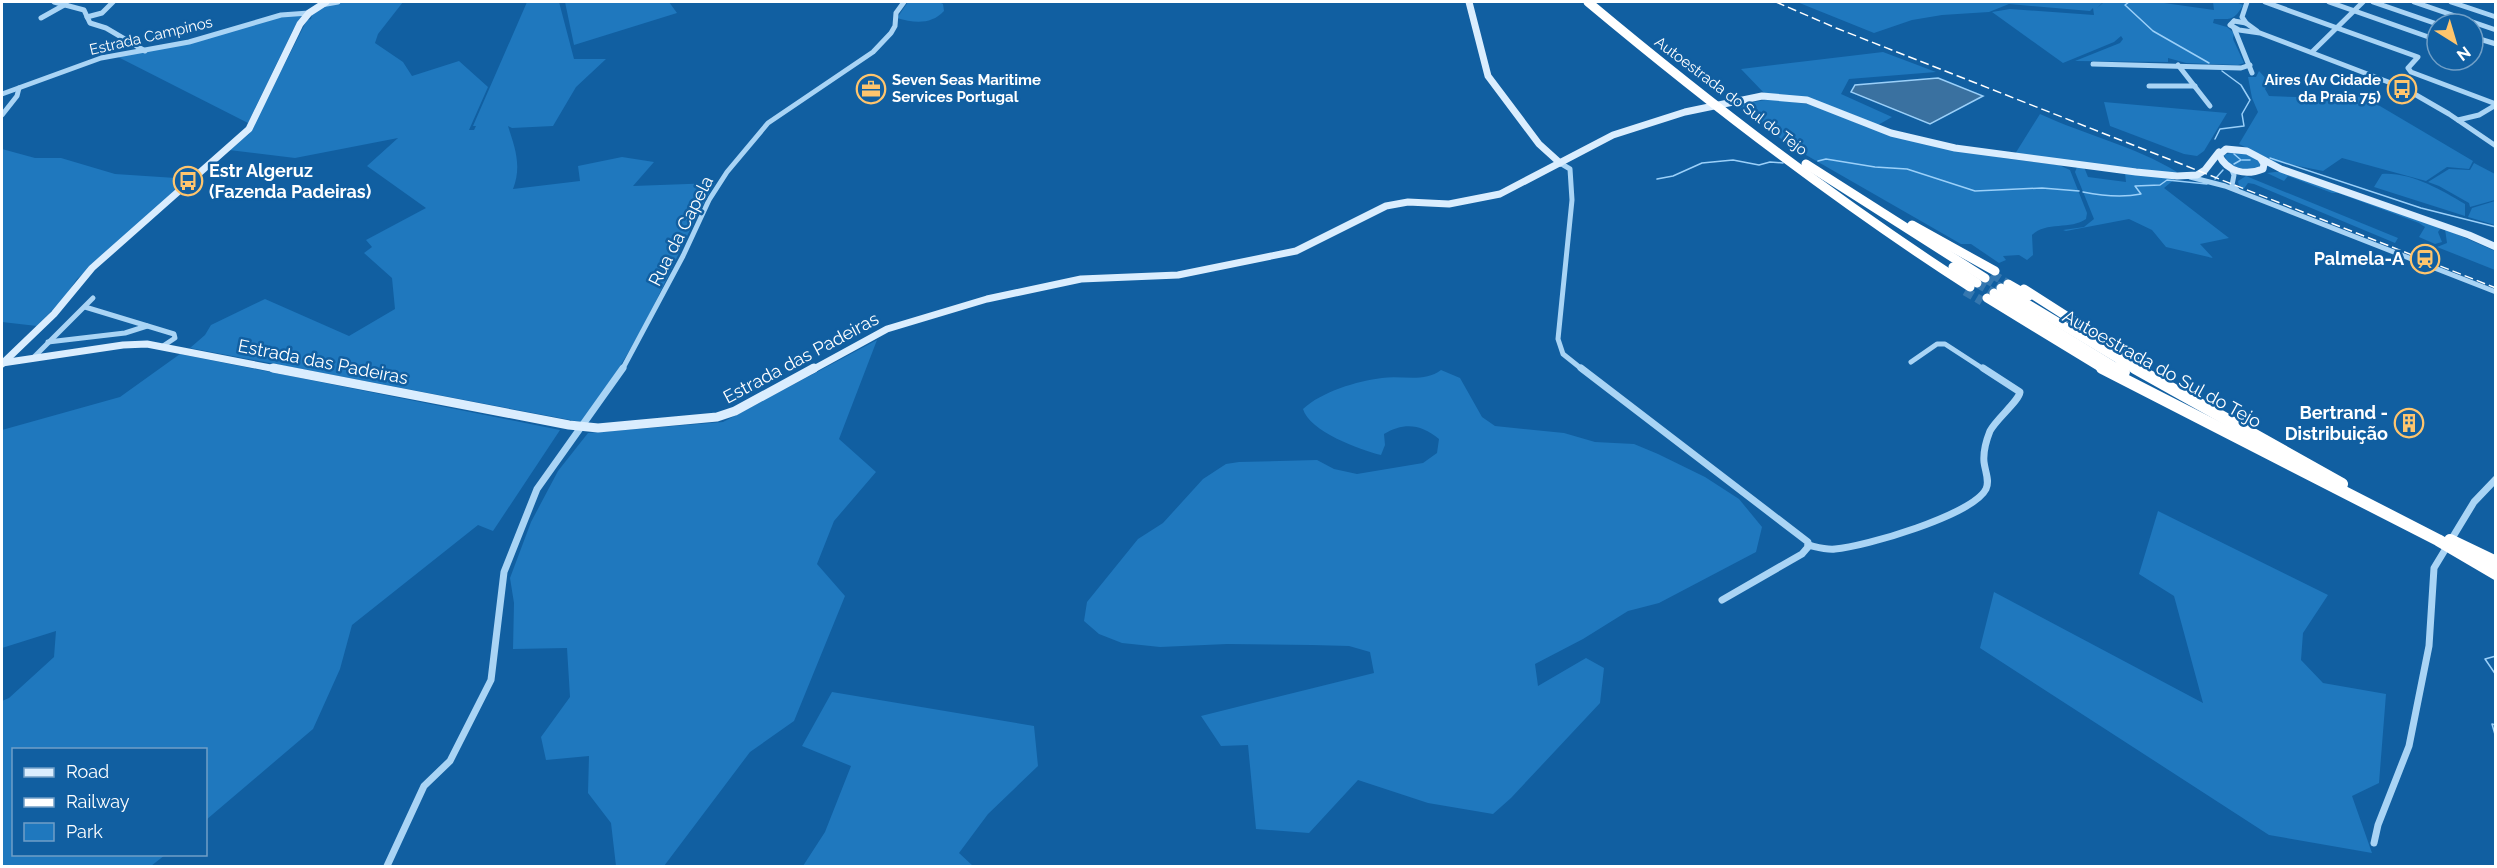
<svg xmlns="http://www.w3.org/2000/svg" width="2497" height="868" font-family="Raleway,sans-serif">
<rect width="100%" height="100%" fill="#115fa1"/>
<!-- green -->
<g fill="#1f78be">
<path d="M343,2H403L378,34L375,43L403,62L412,76L459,61L488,87L469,130H474L476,126H473L527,2H559L574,59H606L576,87L553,126L512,128L508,126C515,148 522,166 513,189L580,181L578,166L622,157L654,162L633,186L715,183C684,236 663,293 632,346C617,373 598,398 581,422L190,348L205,335L211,325L265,299L349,336L395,309L392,278L364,253L372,247L366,240L426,208L367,166L398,138L295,158L229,150L249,134L307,20L311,19L312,14L323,6Z"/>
<polygon points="565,2 669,2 677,13 574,45"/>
<path d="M908,2H939L943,4L944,11C931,25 914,23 897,18Z"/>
<path d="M1797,2H2103L2097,8L2104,2H2157L2214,10L2213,2H2236L2243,5C2234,21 2231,19 2214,19L2213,23L2227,27L2234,33L2233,39L2244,63L2238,65L2186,63L2168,58V62L2075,61L2120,43L2123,39L2121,36L2114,42L2063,63L1992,12L2010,9L2094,15L2093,8L2090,11L2009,4L1989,12L1942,15L1912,20L1874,33Z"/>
<polygon points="290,15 304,15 293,30 248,123 118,57"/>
<path d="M1883,52L1936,72L1849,79L1841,94L1892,117L1878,125C1837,108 1809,95 1765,94L1741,69Z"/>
<polygon points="2259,71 2269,82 2265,89 2269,96 2296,97 2363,96 2473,161 2469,169 2447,167 2426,181 2342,158 2323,171 2273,161 2239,144 2258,112 2252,98 2248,77 2256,77"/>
<path d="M1771,99L1814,105L1866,127L2003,158L2059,165L2070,170L2087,213L2086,219C2071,230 2046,221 2032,235L2033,255L2027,260L2019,255L2003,256L2006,260L1999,263L1971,244H1961L1792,147L1736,105Z"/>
<polygon points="2104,102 2227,113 2204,151 2197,156 2184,154 2110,126"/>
<path d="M2040,114C2085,135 2135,146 2177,172L2176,174L2015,154Z"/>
<polygon points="2,149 35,158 61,158 115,174 191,179 77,279 64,298 37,326 2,322"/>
<polygon points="2236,151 2254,156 2261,163 2260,168 2246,171 2229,164 2224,155"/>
<polygon points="2474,163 2495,174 2495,200 2470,207 2469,203 2439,186 2428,182 2449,169 2470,170"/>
<polygon points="2077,167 2084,167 2088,177 2126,182 2125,173 2176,178 2164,188 2229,238 2200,244 2213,258 2166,247 2152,230 2129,219 2066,231 2063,230 2084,227 2094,219 2075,172"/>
<polygon points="2275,172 2280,172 2441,228 2438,232 2442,242 2435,244 2419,237 2425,227 2419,223 2338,193 2332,193 2288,176 2284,181 2267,173"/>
<path d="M2382,174C2411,172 2441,190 2465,204V216L2374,187Z"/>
<polygon points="2246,176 2398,238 2395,243 2254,184 2248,183 2243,190 2239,186 2238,181"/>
<polygon points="2495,201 2495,225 2468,217 2472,208"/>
<polygon points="2445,229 2495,251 2495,270 2437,247 2447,243"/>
<polygon points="877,340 839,439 876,472 834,521 817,564 845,596 794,721 750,752 664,866 616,866 611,823 588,793 589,756 546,760 541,737 570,697 567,648 513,649 514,603 510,578 531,522 558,471 588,433 723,422"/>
<polygon points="180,354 560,430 493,531 478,525 352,625 340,669 313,729 206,820 206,750 14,750 14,854 165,855 151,866 2,866 2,701 9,698 54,657 56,631 2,648 2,430 120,397"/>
<path d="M1441,370L1460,378L1482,417L1495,426L1564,433L1595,442L1634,444L1658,454L1705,477L1739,499L1762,527L1756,552L1659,603L1628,611L1583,639L1535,664L1538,686L1586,658L1604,668L1600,703L1511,798L1493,814L1428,803L1358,780L1309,833L1256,829L1248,745L1221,746L1201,716L1374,673L1370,652L1349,646L1312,645L1227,644L1160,647L1122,643L1099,634L1084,621L1087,602L1138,539L1163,523L1203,479L1226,464L1239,462L1317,460L1334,469L1357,474L1423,463L1437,453L1439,439C1421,424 1404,422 1384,434L1385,445L1381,455C1360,450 1309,431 1303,409C1321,392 1357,381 1382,378C1402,375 1424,383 1441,370Z"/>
<polygon points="2158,511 2328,595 2303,633 2301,660 2323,683 2386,694 2379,783 2352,796 2372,853 2269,835 1980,648 1994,592 2203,703 2174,596 2139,574"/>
<polygon points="832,692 1034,726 1038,766 988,814 959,853 973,866 803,866 825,832 851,766 802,746"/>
</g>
<!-- water -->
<polygon fill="#3a71a0" stroke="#9bd0f9" stroke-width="1.5" points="1938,78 1983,96 1930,124 1851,92 1855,85"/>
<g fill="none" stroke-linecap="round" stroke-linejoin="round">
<!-- stream -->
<g stroke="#9bd0f9" stroke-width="1.5">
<polyline points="2129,2 2125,5 2153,31 2209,63"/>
<polyline points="2215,139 2220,129 2244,126 2242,114 2250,100 2241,85 2222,71"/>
<polyline points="2234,154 2241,160 2234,164"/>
<polyline points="2270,158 2421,208 2496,227"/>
<polyline points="2242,160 2250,160"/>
<polyline points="1818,161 1826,159 1875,167 1907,169 1975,191 2042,188 2079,191"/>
<polyline points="1657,179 1673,176 1702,163 1733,160 1759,165 1770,162 1783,163"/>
<polyline points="2215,179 2223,170"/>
<path d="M2083,192C2103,196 2121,198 2141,194L2135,186L2160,185L2167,180L2207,184"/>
<polyline points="2496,656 2485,659 2496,675"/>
<polyline points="2495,676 2496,686"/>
<polyline points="2496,725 2492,724 2496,738"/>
</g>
<!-- highway-tunnel -->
<g stroke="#3577af" stroke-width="9" stroke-dasharray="9 4.5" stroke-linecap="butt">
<polyline points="1992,274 2008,284"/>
<polyline points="1985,278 2001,288"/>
<polyline points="1977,283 1994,293"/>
<polyline points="1965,291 1982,301"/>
</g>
<!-- street-far1 -->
<g stroke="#a9d4f5" stroke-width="5">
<polyline points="54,2 84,10 90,23 106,28 145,51"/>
<polyline points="2265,2 2418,57 2408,68 2411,72 2496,104"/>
<polyline points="2329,2 2437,40"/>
<polyline points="2373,2 2437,24"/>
<polyline points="2414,2 2496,30"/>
<polyline points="2451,2 2496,17"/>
<polyline points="321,5 338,2"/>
<polyline points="87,17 102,13 113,2"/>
<polyline points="41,18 66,4"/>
<polyline points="2234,21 2230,25 2239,30 2260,33 2404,88 2449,114 2496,146"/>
<polyline points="2234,21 2246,23 2257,31"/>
<polyline points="2246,23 2242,17 2247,2"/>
<polyline points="2234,28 2252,73"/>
<polyline points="2473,37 2496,44"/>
<polyline points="2312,52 2363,2"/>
<polyline points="2093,64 2241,68 2250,65"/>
<polyline points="2178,65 2210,106"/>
<polyline points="2149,86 2195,86"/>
<polyline points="2,94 101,58 189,42 281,15 309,13"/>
<polyline points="2,115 17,96 19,88"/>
<polyline points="2458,120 2479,115 2496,105"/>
<polyline points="1560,163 1570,169 1572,200 1558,339 1563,354 1583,370"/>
<polyline points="2231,168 2234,175 2232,185 2237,190"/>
<polyline points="2190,177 2225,186 2496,292"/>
<polyline points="85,307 174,334 175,338 163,346"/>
<polyline points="48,342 125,333 147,326"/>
<polyline points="32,359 93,298"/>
<polyline points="1911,362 1937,344 1945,344 1985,370"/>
<polyline points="622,370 683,256 709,200 727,172 768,123 873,52 891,33 895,26 896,13 904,2"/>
</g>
<!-- street -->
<g stroke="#a9d4f5" stroke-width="7">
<polyline points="1581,368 1808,542 1808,547 1802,554 1722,600"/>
<path d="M1808,545C1817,547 1826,550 1835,549C1864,547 1973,515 1986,489C1990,481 1985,471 1984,462C1983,451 1986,441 1990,431C1996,419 2019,401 2020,392L1983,368"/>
<polyline points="2374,843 2378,825 2409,746 2429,646 2434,568 2474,502 2496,479"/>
<polyline points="387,866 424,786 450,761 491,680 504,572 537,489 623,368"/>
</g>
<!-- secondary-far1 -->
<g stroke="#daedfe" stroke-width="7">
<polyline points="1469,2 1488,76 1539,144 1560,163"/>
<path d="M2261,159L2264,164L2263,169C2246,176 2227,172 2219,155L2226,149L2247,151L2281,169L2469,235L2496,247"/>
<polyline points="2,363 123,345 147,344 281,370"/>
<polyline points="2,364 54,314 92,268 249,129 300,24 309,13 326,2"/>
<polyline points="812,370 887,329 987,299 1081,279 1178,275 1296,251 1386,206 1408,202 1449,204 1500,194 1613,135 1685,112 1762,96 1807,100 1891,133 1955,148 2136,172 2177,176 2197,175 2205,170 2219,152"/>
</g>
<!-- secondary -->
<polyline stroke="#daedfe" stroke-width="9" points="273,368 569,425 598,428 717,417 735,411 814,368"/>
<!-- highway-far1 -->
<g stroke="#fff" stroke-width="9">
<path d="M1588,2C1710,104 1836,201 1970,287"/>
<polyline points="1806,164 1985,278"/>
<polyline points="1912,225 1995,271"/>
<polyline points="1953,267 1977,283"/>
<polyline points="2008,284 2029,296"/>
<polyline points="2001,288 2137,370"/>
<polyline points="2024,289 2135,360"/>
<polyline points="1994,293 2120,370"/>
<polyline points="1987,298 2105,370"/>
</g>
<!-- highway -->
<g stroke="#fff" stroke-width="12">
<polyline points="2102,368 2438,540 2496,574"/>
<polyline points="2118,368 2124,372"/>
<polyline points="2135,368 2342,484"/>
<polyline points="2450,540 2496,562"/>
</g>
<!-- rail -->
<polyline stroke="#fff" stroke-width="1.5" stroke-dasharray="9 4" stroke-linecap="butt" points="1776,2 1836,28 2496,288"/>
</g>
<!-- icons -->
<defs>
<g id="office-ring" transform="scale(1.5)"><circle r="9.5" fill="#115fa1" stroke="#ffc56d" stroke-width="1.5"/><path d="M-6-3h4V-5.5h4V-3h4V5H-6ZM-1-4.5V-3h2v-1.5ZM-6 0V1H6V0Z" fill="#ffc56d"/></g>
<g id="bus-ring" transform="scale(1.5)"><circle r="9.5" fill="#115fa1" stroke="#ffc56d" stroke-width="1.5"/><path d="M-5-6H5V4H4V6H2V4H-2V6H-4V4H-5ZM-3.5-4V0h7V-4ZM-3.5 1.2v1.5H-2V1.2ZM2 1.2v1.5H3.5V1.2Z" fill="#ffc56d"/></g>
<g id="station-ring" transform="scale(1.5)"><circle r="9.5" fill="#115fa1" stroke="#ffc56d" stroke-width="1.5"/><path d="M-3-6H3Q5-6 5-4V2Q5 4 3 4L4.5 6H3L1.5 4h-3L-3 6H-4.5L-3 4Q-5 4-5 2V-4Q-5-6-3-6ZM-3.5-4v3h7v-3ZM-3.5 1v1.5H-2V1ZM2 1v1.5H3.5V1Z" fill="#ffc56d"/></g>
<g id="building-ring" transform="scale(1.5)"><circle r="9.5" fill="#115fa1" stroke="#ffc56d" stroke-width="1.5"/><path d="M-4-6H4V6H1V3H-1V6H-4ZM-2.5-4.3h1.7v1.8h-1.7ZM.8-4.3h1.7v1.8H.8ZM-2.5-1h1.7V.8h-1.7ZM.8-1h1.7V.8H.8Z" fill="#ffc56d"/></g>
</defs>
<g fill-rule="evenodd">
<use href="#office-ring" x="871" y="89"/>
<use href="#bus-ring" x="2402" y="89"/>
<use href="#bus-ring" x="188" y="181"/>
<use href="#station-ring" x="2425" y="259"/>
<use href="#building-ring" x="2409" y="423"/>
</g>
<g text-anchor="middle" stroke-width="5" stroke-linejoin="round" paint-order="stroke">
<!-- far-street labels -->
<g font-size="15" fill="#fff" stroke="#115fa1">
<text transform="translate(151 36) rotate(-13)" y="5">Estrada Campinos</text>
<text transform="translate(1731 96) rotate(37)" y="5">Autoestrada do Sul do Tejo</text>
</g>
<!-- far-poi labels -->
<g font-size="15" font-weight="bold" fill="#fff" stroke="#115fa1" text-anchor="start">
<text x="892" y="85">Seven Seas Maritime<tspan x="892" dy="17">Services Portugal</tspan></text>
<text x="2381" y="85" text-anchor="end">Aires (Av Cidade<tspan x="2381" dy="17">da Praia 75)</tspan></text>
</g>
<!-- poi labels -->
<g font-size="18" font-weight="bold" fill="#fff" stroke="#115fa1" text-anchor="end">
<text x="209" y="177" text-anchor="start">Estr Algeruz<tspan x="209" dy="21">(Fazenda Padeiras)</tspan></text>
<text x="2404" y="265">Palmela-A</text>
<text x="2388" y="419">Bertrand -<tspan x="2388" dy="21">Distribuição</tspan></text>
</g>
<!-- street labels -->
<g font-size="18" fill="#fff" stroke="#115fa1">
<text transform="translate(681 231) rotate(-63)" y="6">Rua da Capela</text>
<text transform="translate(801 358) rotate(-28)" y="6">Estrada das Padeiras</text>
<text transform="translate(323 362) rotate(11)" y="6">Estrada das Padeiras</text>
<text transform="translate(2162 369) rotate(29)" y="6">Autoestrada do Sul do Tejo</text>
</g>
</g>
<!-- border -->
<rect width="2497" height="868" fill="none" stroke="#ffffff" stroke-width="6"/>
<!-- legend -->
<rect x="12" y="748" width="195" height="108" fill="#115fa1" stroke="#709fc7" stroke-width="1.5"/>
<rect x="24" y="768" width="30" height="9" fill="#daedfe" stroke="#709fc7" stroke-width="1.5"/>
<text x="66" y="778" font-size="18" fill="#ffffff">Road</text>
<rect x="24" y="798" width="30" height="9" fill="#ffffff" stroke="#709fc7" stroke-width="1.5"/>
<text x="66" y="808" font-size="18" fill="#ffffff">Railway</text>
<rect x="24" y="823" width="30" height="18" fill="#1f78be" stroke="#709fc7" stroke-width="1.5"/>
<text x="66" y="838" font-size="18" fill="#ffffff">Park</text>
<!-- north arrow -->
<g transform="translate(2455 42) rotate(143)"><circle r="28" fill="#115fa1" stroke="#709fc7" stroke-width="1.5"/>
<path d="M0-4.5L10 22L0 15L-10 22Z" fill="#ffc56d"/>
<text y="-9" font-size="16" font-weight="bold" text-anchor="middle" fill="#ffffff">N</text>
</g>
</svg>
